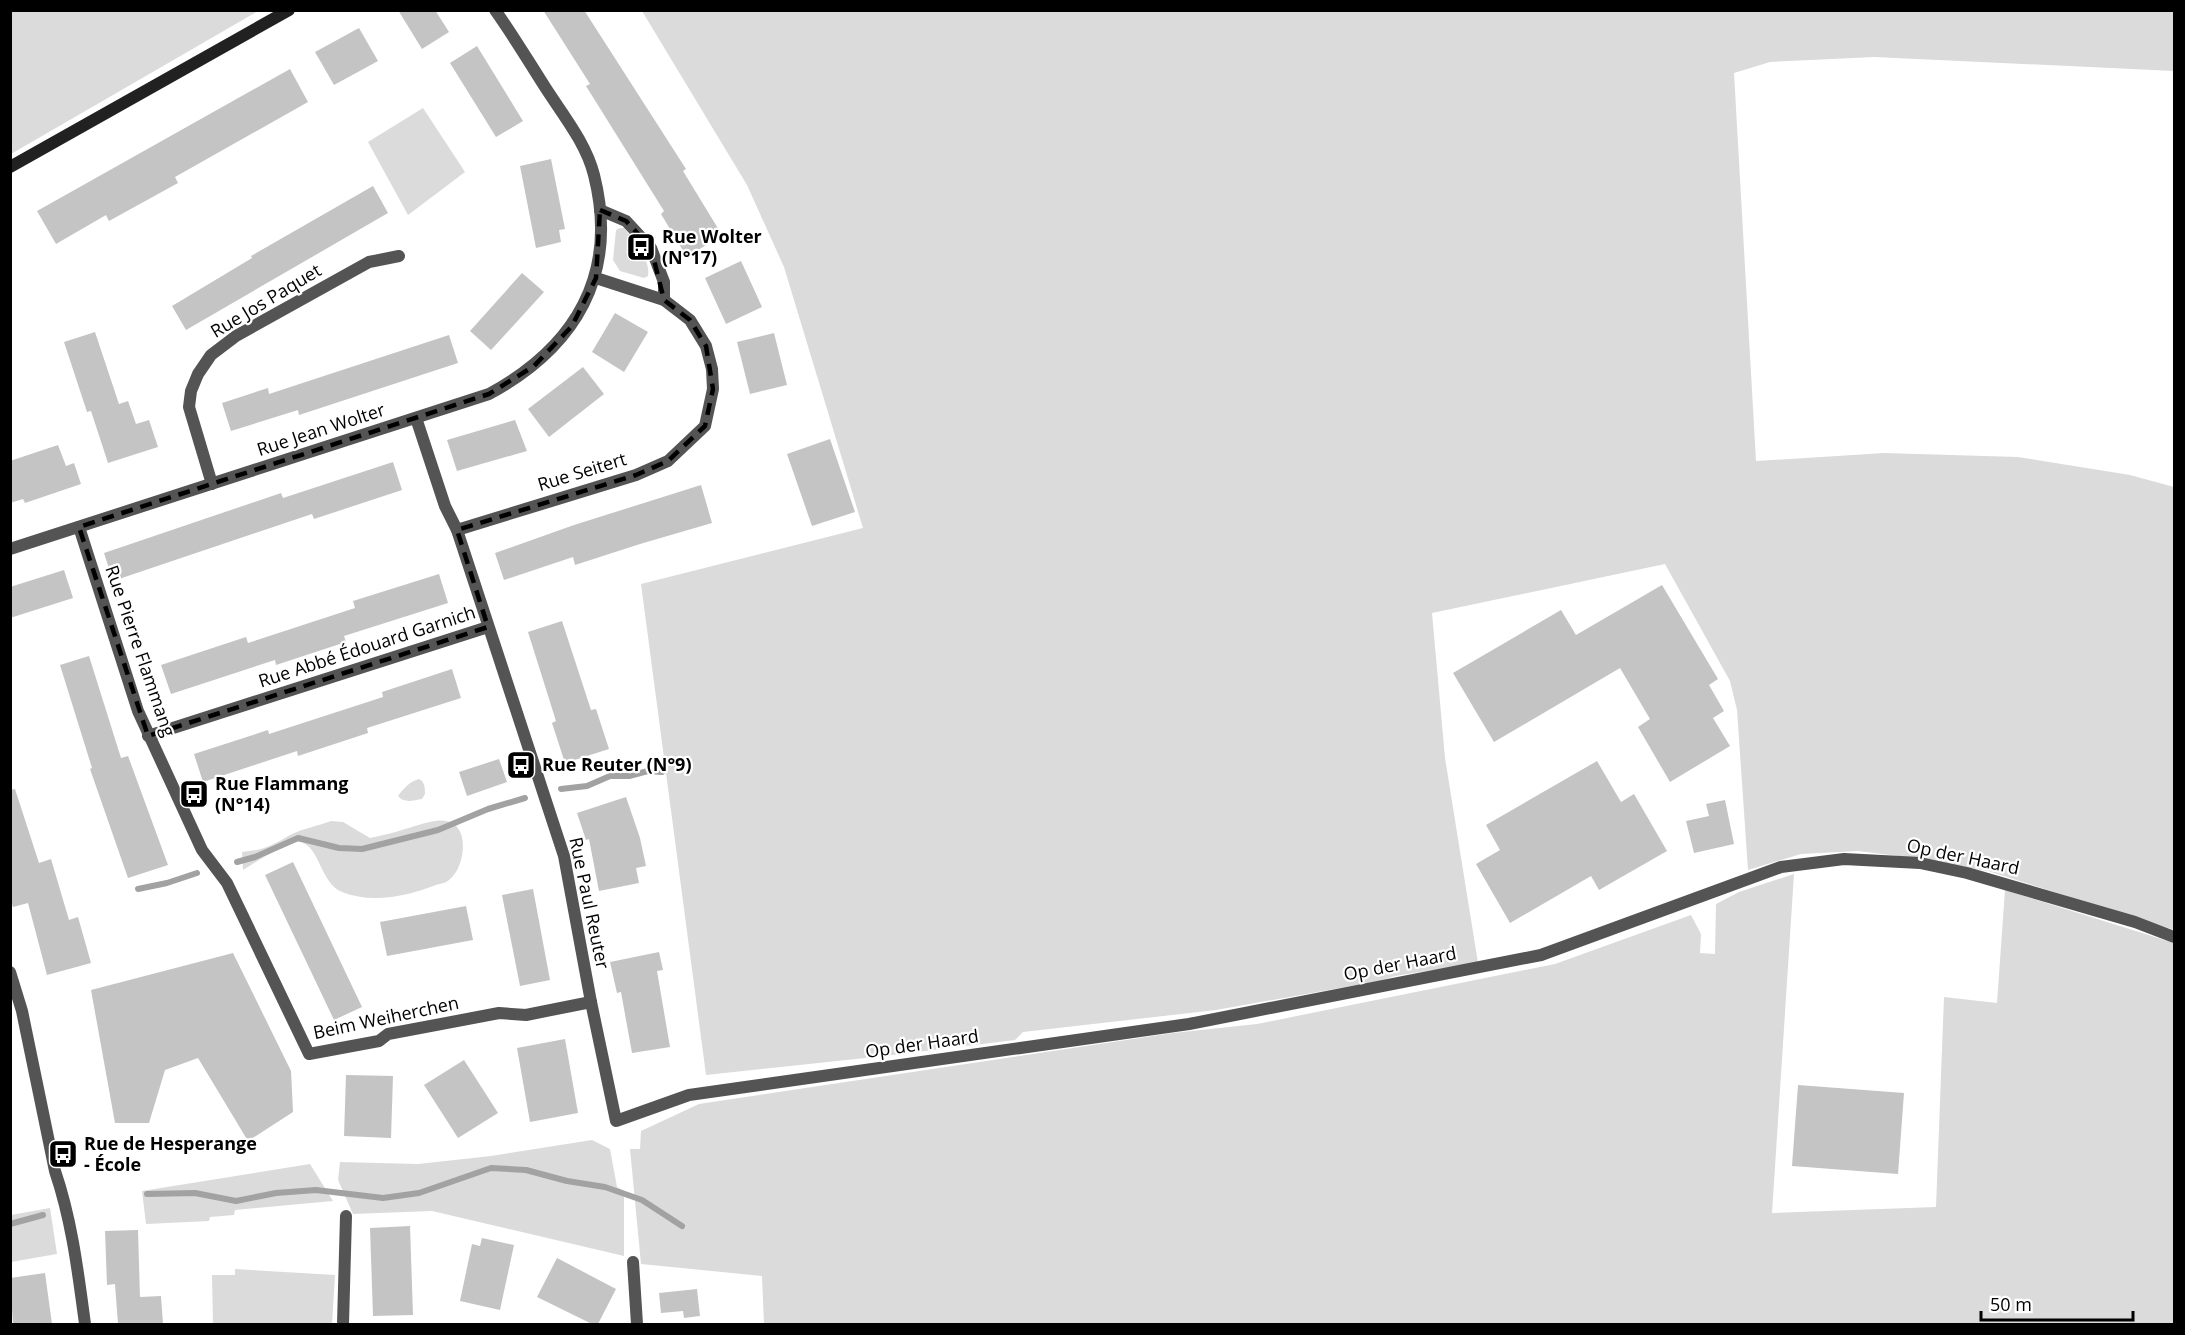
<svg xmlns="http://www.w3.org/2000/svg" width="2185" height="1335" font-family="'Open Sans',sans-serif">
<rect width="100%" height="100%" fill="#fff"/>
<!-- green -->
<g fill="#dbdbdb">
<polygon points="11,10 258,10 258,11 11,154"/>
<polygon points="642,11 2174,11 2174,71 1874,57 1770,62 1734,73 1756,461 1884,453 2018,457 2130,475 2174,487 2174,930 1988,871 1923,859 1858,851 1801,854 1748,870 1737,710 1730,681 1665,564 1432,613 1445,758 1478,963 1395,976 1379,981 1216,1010 1023,1032 1015,1040 884,1056 706,1075 641,584 863,528 784,267 747,185"/>
<polygon points="423,108 465,172 408,215 368,142"/>
<path d="M620,228H624C634,241 651,259 648,276L644,278L620,271L613,260L616,230Z"/>
<path d="M419,779C425,782 425,788 425,794L422,799C414,800 404,804 398,796C404,788 409,782 419,779Z"/>
<path d="M331,821L343,822L370,838C382,835 394,833 405,829C423,824 453,810 461,834C466,848 461,871 449,880C446,883 439,884 436,885C408,896 372,904 342,892C320,883 320,846 300,842C287,840 255,863 243,870L242,852C263,850 272,846 290,835C301,829 318,826 331,821Z"/>
<polygon points="1794,874 1772,1213 1936,1207 1944,997 1997,1003 2005,890 2174,943 2174,1324 764,1324 762,1276 641,1264 630,1149 640,1149 641,1131 699,1104 1173,1033 1257,1024 1555,964 1691,915 1701,934 1700,953 1715,954 1716,904 1739,892"/>
<polygon points="592,1140 610,1149 617,1187 624,1191 624,1256 432,1211 353,1214 338,1180 340,1162 418,1164 491,1156"/>
<polygon points="310,1164 333,1201 235,1210 234,1215 210,1217 209,1221 146,1224 142,1191"/>
<polygon points="50,1208 57,1254 11,1262 11,1215"/>
<polygon points="235,1269 335,1275 332,1324 213,1324 212,1275 235,1275"/>
</g>
<g fill="none" stroke-linecap="round" stroke-linejoin="round">
<!-- stream -->
<g stroke="#a2a2a2" stroke-width="6">
<polyline points="561,789 587,786 610,776 629,776 648,771 662,772"/>
<polyline points="237,862 255,857 298,838 339,848 362,849 438,830 488,809 525,798"/>
<polyline points="138,889 167,883 197,873"/>
<polyline points="147,1194 195,1193 236,1201 276,1193 316,1190 383,1198 419,1193 491,1168 526,1170 567,1181 605,1187 642,1200 682,1226"/>
<polyline points="10,1224 43,1215"/>
</g>
</g>
<!-- building -->
<g fill="#c4c4c4">
<polygon points="398,10 435,10 449,32 422,49"/>
<polygon points="543,10 584,10 686,169 683,171 722,235 687,257 661,214 664,211 586,86 590,84"/>
<polygon points="359,28 378,61 334,85 315,52"/>
<polygon points="477,46 523,121 496,137 450,63"/>
<polygon points="290,69 308,102 175,177 178,183 109,221 106,215 56,244 37,211"/>
<polygon points="551,159 565,229 559,230 561,242 536,248 520,166"/>
<polygon points="373,186 388,213 186,330 172,306 252,258 251,256"/>
<polygon points="741,261 762,307 726,324 705,278"/>
<polygon points="522,273 544,292 491,350 470,331"/>
<polygon points="615,313 648,332 624,372 592,352"/>
<polygon points="95,332 119,404 128,401 136,424 149,420 158,447 108,463 91,411 87,412 64,342"/>
<polygon points="774,333 787,385 750,394 737,342"/>
<polygon points="449,335 458,363 299,415 298,410 231,431 222,403 268,388 269,394"/>
<polygon points="583,367 604,394 549,437 528,409"/>
<polygon points="515,420 527,451 457,471 447,440"/>
<polygon points="830,439 855,512 812,526 787,454"/>
<polygon points="58,445 66,466 74,463 81,484 25,503 23,499 10,503 10,461"/>
<polygon points="393,462 402,490 314,519 312,514 113,581 104,553 281,493 283,498"/>
<polygon points="701,485 712,523 640,544 575,565 573,557 504,580 495,553 574,525"/>
<polygon points="64,570 73,598 10,618 10,587"/>
<polygon points="439,574 448,603 344,636 346,642 276,665 275,660 171,694 161,665 246,637 248,643 355,608 353,601"/>
<polygon points="1662,585 1718,679 1709,685 1724,711 1713,718 1730,746 1670,782 1638,727 1650,719 1620,668 1494,742 1453,673 1561,610 1576,635"/>
<polygon points="562,621 591,710 596,709 609,749 565,763 552,723 556,721 528,632"/>
<polygon points="89,656 121,758 128,756 168,865 128,878 90,769 92,768 60,665"/>
<polygon points="452,669 461,698 367,728 368,733 298,756 297,751 203,782 194,754 268,730 269,734 383,697 382,692"/>
<polygon points="499,759 507,782 467,796 459,772"/>
<polygon points="1597,761 1621,802 1634,794 1667,851 1599,890 1591,876 1510,923 1476,864 1500,850 1486,825"/>
<polygon points="15,789 39,863 51,859 69,920 78,917 91,963 47,975 28,903 13,907 10,899 10,790"/>
<polygon points="626,797 640,838 646,866 636,868 639,883 599,891 589,839 586,840 577,813"/>
<polygon points="1725,800 1734,844 1694,853 1686,821 1709,816 1706,804"/>
<polygon points="293,862 362,1007 334,1020 265,875"/>
<polygon points="533,889 550,980 520,986 502,895"/>
<polygon points="466,906 473,940 387,956 380,922"/>
<polygon points="659,952 663,970 657,971 670,1047 632,1053 621,992 617,993 610,962"/>
<polygon points="233,953 291,1071 293,1112 248,1141 198,1058 165,1070 149,1123 115,1123 91,990"/>
<polygon points="565,1039 578,1113 530,1122 517,1048"/>
<polygon points="464,1060 498,1113 458,1138 424,1085"/>
<polygon points="346,1075 393,1076 391,1138 344,1136"/>
<polygon points="1798,1085 1904,1093 1898,1174 1792,1166"/>
<polygon points="410,1226 413,1315 373,1316 370,1228"/>
<polygon points="138,1230 140,1297 161,1296 163,1324 118,1324 115,1284 107,1285 105,1231"/>
<polygon points="482,1238 514,1245 500,1310 460,1301 472,1244 480,1246"/>
<polygon points="557,1258 616,1289 598,1324 592,1324 537,1297"/>
<polygon points="45,1273 52,1324 13,1324 10,1278"/>
<polygon points="697,1289 700,1316 684,1318 683,1311 661,1313 659,1293"/>
</g>
<g fill="none" stroke-linecap="round" stroke-linejoin="round">
<!-- street -->
<g stroke="#545454" stroke-width="12">
<polyline points="600,210 626,221 651,248 664,282 664,300"/>
<polyline points="416,418 445,506 457,530 564,856 591,1002 616,1121 689,1095 1189,1024 1541,955 1781,867 1844,859 1920,863 1967,873 2135,922 2174,937"/>
<polyline points="212,484 189,407 191,391 198,374 211,355 236,336 369,262 399,256"/>
<polyline points="79,527 138,711 202,850 227,883 309,1054 379,1041 388,1034 499,1013 526,1015 591,1002"/>
<polyline points="457,530 636,475 668,461 705,426 713,389 712,369 706,346 690,320 664,300 596,278"/>
<path d="M10,549L489,394C576,347 619,274 594,175C586,143 563,115 545,87C529,62 513,35 495,10"/>
<polyline points="148,736 488,627"/>
<path d="M10,972L22,1011L55,1171C72,1221 78,1272 85,1324"/>
<polyline points="633,1262 637,1324"/>
<polyline points="343,1324 346,1216"/>
</g>
<!-- secondary -->
<polyline stroke="#212121" stroke-width="12" points="10,167 289,10"/>
</g>
<!-- marked area -->
<path fill="none" stroke="#000" stroke-width="4.5" stroke-dasharray="12 8" stroke-linejoin="round" d="M600,210L626,221L651,248L664,300L690,320L706,346L713,389L705,426L668,461L636,475L457,530L488,627L148,736L79,527L489,394L534,366L572,326L596,278Z"/>
<!-- icons -->
<defs>
<g id="bus-square" transform="scale(1.5)"><rect x="-9" y="-9" width="18" height="18" rx="4" fill="#000" stroke="#fff"/><path d="M-5-6H5V4H4V6H2V4H-2V6H-4V4H-5ZM-3.5-4V0h7V-4ZM-3.5 1.2v1.5H-2V1.2ZM2 1.2v1.5H3.5V1.2Z" fill="#fff"/></g>
</defs>
<g fill-rule="evenodd">
<use href="#bus-square" x="641" y="247"/>
<use href="#bus-square" x="521" y="765"/>
<use href="#bus-square" x="194" y="794"/>
<use href="#bus-square" x="63" y="1154"/>
</g>
<g text-anchor="middle" stroke-width="4.5" stroke-linejoin="round" paint-order="stroke">
<!-- poi labels -->
<g font-size="18" font-weight="bold" fill="#000" stroke="#fff" text-anchor="start">
<text x="662" y="243">Rue Wolter<tspan x="662" dy="21">(N°17)</tspan></text>
<text x="542" y="771">Rue Reuter (N°9)</text>
<text x="215" y="790">Rue Flammang<tspan x="215" dy="21">(N°14)</tspan></text>
<text x="84" y="1150">Rue de Hesperange<tspan x="84" dy="21">- École</tspan></text>
</g>
<!-- street labels -->
<g font-size="18" fill="#000" stroke="#fff">
<text transform="translate(266 301) rotate(-31)" y="6">Rue Jos Paquet</text>
<text transform="translate(321 430) rotate(-18)" y="6">Rue Jean Wolter</text>
<text transform="translate(582 472) rotate(-17)" y="6">Rue Seitert</text>
<text transform="translate(367 647) rotate(-18)" y="6">Rue Abbé Édouard Garnich</text>
<text transform="translate(140 651) rotate(71)" y="6">Rue Pierre Flammang</text>
<text transform="translate(1963 857) rotate(12)" y="6">Op der Haard</text>
<text transform="translate(589 903) rotate(78)" y="6">Rue Paul Reuter</text>
<text transform="translate(1400 964) rotate(-11)" y="6">Op der Haard</text>
<text transform="translate(386 1018) rotate(-12)" y="6">Beim Weiherchen</text>
<text transform="translate(922 1044) rotate(-8)" y="6">Op der Haard</text>
</g>
</g>
<!-- border -->
<rect width="2185" height="1335" fill="none" stroke="#000000" stroke-width="24"/>
<!-- scale -->
<path d="M1981 1311v9h152v-9" fill="none" stroke="#000000" stroke-width="3"/>
<text x="1990" y="1311" font-size="18" fill="#000000" stroke="#ffffff" stroke-width="4.5" paint-order="stroke">50 m</text>
</svg>
